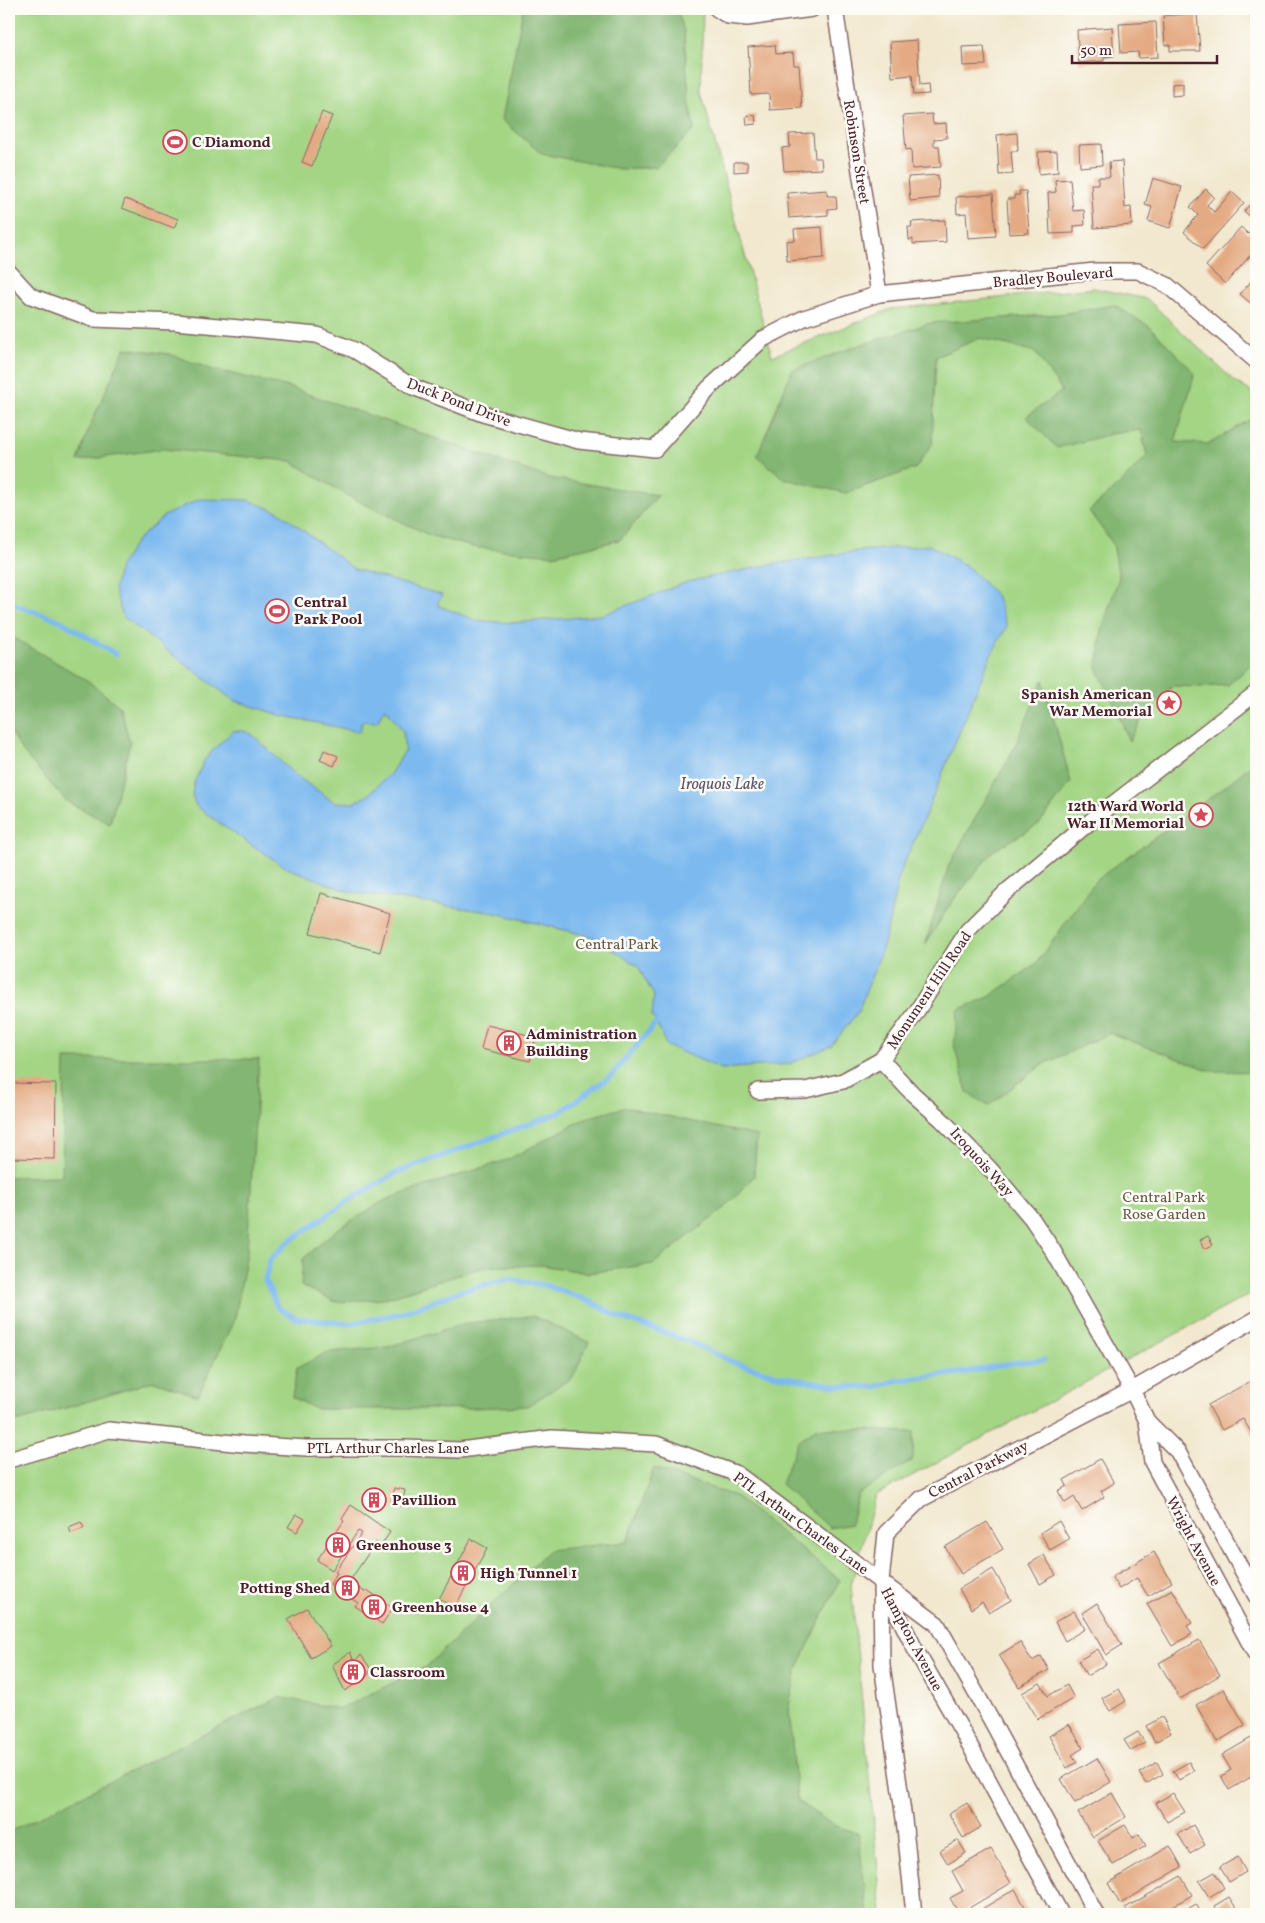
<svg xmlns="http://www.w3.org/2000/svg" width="1265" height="1923" font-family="Vollkorn,serif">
<rect width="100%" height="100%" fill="#fdfcf7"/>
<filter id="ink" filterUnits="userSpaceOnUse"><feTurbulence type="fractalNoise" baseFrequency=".02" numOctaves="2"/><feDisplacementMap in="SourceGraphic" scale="10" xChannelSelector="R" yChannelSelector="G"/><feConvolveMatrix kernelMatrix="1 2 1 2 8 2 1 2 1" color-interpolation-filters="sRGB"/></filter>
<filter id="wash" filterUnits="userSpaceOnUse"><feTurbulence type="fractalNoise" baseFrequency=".0096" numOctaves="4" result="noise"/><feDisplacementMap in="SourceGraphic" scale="20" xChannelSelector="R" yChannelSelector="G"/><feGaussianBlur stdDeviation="1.12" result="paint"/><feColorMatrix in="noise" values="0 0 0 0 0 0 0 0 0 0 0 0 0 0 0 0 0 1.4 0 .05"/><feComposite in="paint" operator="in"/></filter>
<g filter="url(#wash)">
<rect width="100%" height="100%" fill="#f2e8cf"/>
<!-- green -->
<polygon fill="#a3d584" stroke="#767a58" points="9,9 703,9 701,91 772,356 891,309 1094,288 1147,299 1233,380 1256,395 1256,1291 876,1495 851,1585 882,1914 9,1914"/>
<!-- forest -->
<g fill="#82b672" stroke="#666a4e">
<polygon points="523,9 677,9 684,31 689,98 694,130 656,167 620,169 542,154 502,120"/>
<polygon points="1114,305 1150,327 1195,373 1175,442 1209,444 1254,417 1256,418 1256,660 1228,685 1202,687 1173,686 1147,711 1129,741 1118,712 1097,668 1102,629 1119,577 1113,544 1089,511 1119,485 1147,456 1141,430 1115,433 1057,448 1026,417 1062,391 1035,352 980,338 936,357 932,444 916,468 846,493 785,479 757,456 792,370 857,346 930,323 1061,314"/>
<polygon points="125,348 169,354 211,369 288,387 549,478 658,495 620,540 553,555 472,547 429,535 346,495 291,461 162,449 78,461 89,428"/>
<polygon points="9,635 88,681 120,707 130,743 110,824 66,801 22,751 9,730"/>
<polygon points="1043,680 1071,782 1039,824 993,851 951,903 925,945 949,865 1014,749"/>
<polygon points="1256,761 1256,1072 1211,1071 1110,1033 1042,1065 988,1106 967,1092 954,1045 958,1010 989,997 1036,964 1096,880 1218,792"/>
<polygon points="65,1059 259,1059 247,1252 235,1318 198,1396 154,1381 76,1405 9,1424 9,1177 62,1176"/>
<polygon points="626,1107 757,1136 754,1176 725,1208 653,1264 588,1273 541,1265 484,1267 383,1299 336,1302 301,1286 303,1259 336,1230 385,1200 437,1182 507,1160 586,1118"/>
<polygon points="533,1316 589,1342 573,1377 527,1406 444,1409 316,1409 292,1397 297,1368 328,1352 387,1347 467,1323"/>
<polygon points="816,1428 914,1432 913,1460 858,1494 851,1524 830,1528 781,1484 798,1441"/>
<polygon points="654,1468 735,1496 840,1580 797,1669 789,1706 797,1801 833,1825 858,1833 868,1914 9,1914 9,1832 279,1697 340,1709 427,1666 549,1550 627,1542"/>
</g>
<!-- water -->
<polygon fill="#7cb9ef" stroke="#636c8d" points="199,499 247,500 279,512 354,569 442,595 437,605 475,620 512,623 602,615 687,582 768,565 859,551 929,545 967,566 996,595 1007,626 991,655 925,816 899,875 884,944 858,1012 831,1046 789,1064 722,1069 667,1046 652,1015 654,996 638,966 593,937 496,913 350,892 285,867 226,828 196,806 192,795 194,783 204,761 215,748 233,731 244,731 253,735 295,775 334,802 353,803 367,796 390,774 405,751 403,731 385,707 377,722 362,721 360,732 280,715 233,700 123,617 114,589 120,566 137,540 164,516"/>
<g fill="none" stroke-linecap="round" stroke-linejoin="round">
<!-- stream -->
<g stroke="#7cb9ef" stroke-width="5.5">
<polyline points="9,603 59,620 116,654"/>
<polyline points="656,1023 611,1076 559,1113 398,1172 348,1201 288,1242 270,1260 265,1280 278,1308 296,1318 348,1324 402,1313 458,1292 509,1279 548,1286 591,1302 619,1317 688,1341 735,1363 780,1376 838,1386 874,1387 900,1380 967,1372 1012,1363 1044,1360"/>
</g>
</g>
<g id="blocks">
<!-- building -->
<g fill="#e4aa83">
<polygon points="1252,10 1256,10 1256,45 1255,45"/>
<polygon points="1197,13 1200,51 1170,51 1170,45 1165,45 1163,16"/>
<polygon points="1156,22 1158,57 1139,58 1138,52 1121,53 1119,24"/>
<polygon points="1112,27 1114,56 1104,57 1104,61 1079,63 1077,30"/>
<polygon points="917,40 920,86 928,85 929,94 914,95 912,75 892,77 890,42"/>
<polygon points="775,45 776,54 793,53 794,65 799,65 802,108 770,110 769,94 751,95 748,47"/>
<polygon points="984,46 986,65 963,66 962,47"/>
<polygon points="1183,83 1183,95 1172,96 1172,84"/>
<polygon points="322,112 332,116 312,166 302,162"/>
<polygon points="932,114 933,124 946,123 947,138 934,139 934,146 939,146 941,167 912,169 911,149 906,150 903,116"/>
<polygon points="755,115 756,124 747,125 746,116"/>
<polygon points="813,133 815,158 821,158 822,169 784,171 782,148 790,147 789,134"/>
<polygon points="1017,133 1018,151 1011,151 1013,174 999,175 997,135"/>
<polygon points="1101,144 1102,165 1080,167 1079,145"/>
<polygon points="1057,151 1058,172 1039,174 1038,152"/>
<polygon points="1122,161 1125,208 1131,207 1132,225 1094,228 1091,184 1098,184 1098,177 1110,177 1109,162"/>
<polygon points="734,162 747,162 748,171 734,172"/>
<polygon points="938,175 939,198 910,201 908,177"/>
<polygon points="1153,178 1182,187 1170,228 1148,221 1152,207 1145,205"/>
<polygon points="1070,179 1073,211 1084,210 1085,225 1074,226 1074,233 1050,234 1048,193 1056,192 1055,180"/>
<polygon points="1206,189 1214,197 1207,205 1214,212 1232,192 1244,203 1203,249 1184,232 1198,215 1190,207"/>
<polygon points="827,190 827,196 836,196 837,208 828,209 828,215 789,218 787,193"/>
<polygon points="1019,191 1026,191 1029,233 1009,234 1007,199 1014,199 1014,195 1020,195"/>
<polygon points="993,194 996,236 968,238 966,213 957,214 956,197"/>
<polygon points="1256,198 1256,222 1244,211"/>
<polygon points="125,199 178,219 174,228 122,208"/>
<polygon points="945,220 946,242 913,244 913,239 909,240 908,227 912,227 911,222"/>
<polygon points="822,227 824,258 787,261 786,241 795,240 794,229"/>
<polygon points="1241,227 1248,234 1252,230 1256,234 1256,249 1225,284 1206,266"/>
<polygon points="1256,276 1256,308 1240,294"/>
<polygon points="324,750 338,756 334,766 320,760"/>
<polygon points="321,893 390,913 380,952 310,933"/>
<polygon points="487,1025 536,1037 530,1061 481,1049"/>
<polygon points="9,1083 56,1084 55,1159 9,1158"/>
<polygon points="1208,1236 1213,1245 1204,1249 1200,1240"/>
<polygon points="1256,1378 1256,1436 1254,1437 1243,1419 1222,1430 1208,1405"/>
<polygon points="1100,1459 1114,1483 1101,1491 1104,1497 1082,1511 1074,1497 1065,1503 1058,1491 1067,1486 1064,1480"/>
<polygon points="394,1488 405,1490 402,1506 391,1504"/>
<polygon points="371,1490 385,1499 378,1510 364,1501"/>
<polygon points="351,1505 390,1532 381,1546 376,1542 349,1582 365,1592 367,1590 393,1608 382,1624 355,1606 358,1603 330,1584 337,1573 335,1572 362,1533 358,1531 332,1570 317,1560 344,1521 342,1519"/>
<polygon points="296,1514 305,1519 297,1532 288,1527"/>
<polygon points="1059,1521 1069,1539 1050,1550 1040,1533"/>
<polygon points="81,1522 84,1528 71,1533 69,1527"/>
<polygon points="987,1522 1003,1549 961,1574 945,1547"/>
<polygon points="471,1539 487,1548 455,1607 439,1599"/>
<polygon points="1154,1552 1172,1582 1148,1596 1137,1578 1119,1589 1112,1577"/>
<polygon points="1044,1555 1056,1575 1040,1584 1029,1564"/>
<polygon points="993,1569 1011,1600 989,1613 982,1602 971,1609 959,1589"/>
<polygon points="1172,1589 1192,1623 1187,1626 1192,1634 1172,1646 1147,1604"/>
<polygon points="1097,1603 1122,1645 1106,1655 1082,1613"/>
<polygon points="307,1608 331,1646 311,1658 288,1619"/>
<polygon points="1074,1611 1085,1629 1065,1641 1055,1622"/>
<polygon points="1199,1640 1220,1675 1180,1699 1159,1663"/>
<polygon points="1020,1642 1032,1661 1041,1656 1049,1670 1019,1687 999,1655"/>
<polygon points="1098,1649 1106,1664 1087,1676 1078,1661"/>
<polygon points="350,1652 354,1661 361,1655 371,1669 368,1675 345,1691 332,1665"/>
<polygon points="1040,1683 1048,1696 1067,1685 1074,1698 1038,1719 1022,1693"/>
<polygon points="1119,1689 1126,1701 1110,1711 1102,1698"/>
<polygon points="1224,1689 1245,1725 1217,1742 1196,1705"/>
<polygon points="1162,1717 1171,1733 1155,1742 1146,1726"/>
<polygon points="1069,1724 1083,1748 1072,1755 1077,1762 1067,1768 1049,1736"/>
<polygon points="1138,1732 1145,1743 1131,1751 1124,1740"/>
<polygon points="1251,1738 1256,1748 1256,1774 1229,1790 1221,1776 1231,1770 1222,1755"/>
<polygon points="1097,1758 1111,1782 1075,1803 1061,1779"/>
<polygon points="1157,1762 1163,1774 1146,1784 1139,1773"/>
<polygon points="1189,1762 1194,1771 1179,1780 1173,1771"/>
<polygon points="1112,1793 1126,1817 1093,1837 1078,1813"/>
<polygon points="1173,1793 1185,1812 1167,1822 1156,1803"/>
<polygon points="967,1803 981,1827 963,1838 949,1814"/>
<polygon points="1125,1825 1133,1838 1139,1834 1146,1846 1113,1865 1098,1841"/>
<polygon points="1193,1825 1205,1845 1190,1854 1178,1834"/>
<polygon points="958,1840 966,1853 948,1864 940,1851"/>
<polygon points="1170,1846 1182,1867 1120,1904 1108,1883"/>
<polygon points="991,1849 1011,1883 959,1914 950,1898 963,1891 952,1871"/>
<polygon points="1238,1857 1246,1872 1229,1882 1220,1867"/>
<polygon points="1215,1872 1224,1888 1209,1897 1199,1881"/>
<polygon points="1181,1876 1192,1895 1159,1914 1129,1914 1125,1908"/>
<polygon points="1015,1889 1029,1914 985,1914 982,1909"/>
<polygon points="1229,1897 1240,1914 1219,1914 1214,1906"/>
<polygon points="1196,1904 1202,1914 1179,1914"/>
</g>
</g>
</g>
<g filter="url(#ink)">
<use href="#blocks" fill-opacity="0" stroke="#856564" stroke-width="1"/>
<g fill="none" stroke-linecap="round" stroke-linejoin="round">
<!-- street casing -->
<g stroke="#856564" stroke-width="18">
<g id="street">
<polyline points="717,9 728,16 747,18 812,9"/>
<polyline points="835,9 879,294"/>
<polyline points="9,272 31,296 93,319 175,322 317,335 354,350 413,387 483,414 579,441 655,449 709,388 763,339 804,318 879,294 1095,271 1138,271 1167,285 1256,361"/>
<polyline points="881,1060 913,1094 942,1120 990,1169 1032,1219 1052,1249 1132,1390 1147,1421 1152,1462 1256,1655"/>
<polyline points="758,1091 805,1090 843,1081 881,1060 915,1014 968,930 1006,892 1091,821 1256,693"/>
<polyline points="1147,1421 1178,1452 1256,1596"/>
<polyline points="9,1460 109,1430 243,1444 306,1448 405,1448 460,1450 552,1438 656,1444 737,1474 937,1624 990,1718 1096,1914"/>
<polyline points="883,1585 915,1649 962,1731 1061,1914"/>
<polyline points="914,1914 904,1819 882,1665 881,1581 886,1533 921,1499 1132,1390 1256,1319"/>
</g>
</g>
<!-- street -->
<use href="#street" stroke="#fff" stroke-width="15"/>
</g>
</g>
<!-- icons -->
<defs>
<g id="stadium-ring" transform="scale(1.25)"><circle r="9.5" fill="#fdfcf7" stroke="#d1495b" stroke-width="1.5"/><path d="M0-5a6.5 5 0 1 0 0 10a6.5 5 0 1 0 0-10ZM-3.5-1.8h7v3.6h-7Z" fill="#d1495b"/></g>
<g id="sight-ring" transform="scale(1.25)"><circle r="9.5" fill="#fdfcf7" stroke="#d1495b" stroke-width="1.5"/><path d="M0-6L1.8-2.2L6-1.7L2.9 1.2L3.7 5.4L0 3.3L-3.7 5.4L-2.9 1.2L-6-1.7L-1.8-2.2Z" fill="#d1495b"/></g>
<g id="building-ring" transform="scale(1.25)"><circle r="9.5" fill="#fdfcf7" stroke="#d1495b" stroke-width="1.5"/><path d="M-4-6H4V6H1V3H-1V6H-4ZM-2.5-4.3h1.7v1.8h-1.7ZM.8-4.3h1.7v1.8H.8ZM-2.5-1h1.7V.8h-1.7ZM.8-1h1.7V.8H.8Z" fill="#d1495b"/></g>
</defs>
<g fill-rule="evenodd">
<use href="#stadium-ring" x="175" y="142"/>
<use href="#stadium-ring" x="277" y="611"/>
<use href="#sight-ring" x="1169" y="703"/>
<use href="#sight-ring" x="1201" y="815"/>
<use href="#building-ring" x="509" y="1043"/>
<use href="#building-ring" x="374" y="1500"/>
<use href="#building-ring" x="338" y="1545"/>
<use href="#building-ring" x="463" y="1573"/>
<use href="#building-ring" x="347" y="1588"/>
<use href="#building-ring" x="374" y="1607"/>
<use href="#building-ring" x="353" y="1672"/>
</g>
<g text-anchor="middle" stroke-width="5" stroke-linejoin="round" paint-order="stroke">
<!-- poi labels -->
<g font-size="15" font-weight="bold" fill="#4a1f2b" stroke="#fdfcf7" text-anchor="start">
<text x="192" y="147">C Diamond</text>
<text x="294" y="607">Central<tspan x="294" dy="17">Park Pool</tspan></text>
<text x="1152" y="699" text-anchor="end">Spanish American<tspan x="1152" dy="17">War Memorial</tspan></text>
<text x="1184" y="811" text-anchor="end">12th Ward World<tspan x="1184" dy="17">War II Memorial</tspan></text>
<text x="526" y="1039">Administration<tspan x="526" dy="17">Building</tspan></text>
<text x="392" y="1505">Pavillion</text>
<text x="356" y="1550">Greenhouse 3</text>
<text x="480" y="1578">High Tunnel 1</text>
<text x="330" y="1593" text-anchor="end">Potting Shed</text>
<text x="392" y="1612">Greenhouse 4</text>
<text x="370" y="1677">Classroom</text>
</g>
<!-- street labels -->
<g font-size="15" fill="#4a1f2b" stroke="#fdfcf7">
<text transform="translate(857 152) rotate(81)" y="5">Robinson Street</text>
<text transform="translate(1053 277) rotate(-5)" y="5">Bradley Boulevard</text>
<text transform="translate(459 402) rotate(21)" y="5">Duck Pond Drive</text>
<text transform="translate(929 990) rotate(-56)" y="5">Monument Hill Road</text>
<text transform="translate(982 1162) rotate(48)" y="5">Iroquois Way</text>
<text x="388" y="1453">PTL Arthur Charles Lane</text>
<text transform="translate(978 1469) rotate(-27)" y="5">Central Parkway</text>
<text transform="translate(801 1523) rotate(36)" y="5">PTL Arthur Charles Lane</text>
<text transform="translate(1194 1541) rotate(62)" y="5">Wright Avenue</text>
<text transform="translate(912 1639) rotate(62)" y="5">Hampton Avenue</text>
</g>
<!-- park labels -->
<g font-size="15" fill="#655646" stroke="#fdfcf7">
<text x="617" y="949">Central Park</text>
<text x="1164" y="1202">Central Park<tspan x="1164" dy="17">Rose Garden</tspan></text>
</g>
<!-- water labels -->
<g font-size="16" font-style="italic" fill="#5c5570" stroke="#fdfcf7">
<text x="722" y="789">Iroquois Lake</text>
</g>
</g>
<!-- margin -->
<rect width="1265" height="1923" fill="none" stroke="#fdfcf7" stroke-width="30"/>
<!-- scale -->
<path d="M1072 55v8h145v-8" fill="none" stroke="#4a1f2b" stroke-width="2.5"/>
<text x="1080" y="55" font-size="15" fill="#4a1f2b" stroke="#fdfcf7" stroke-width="4" paint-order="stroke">50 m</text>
</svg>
